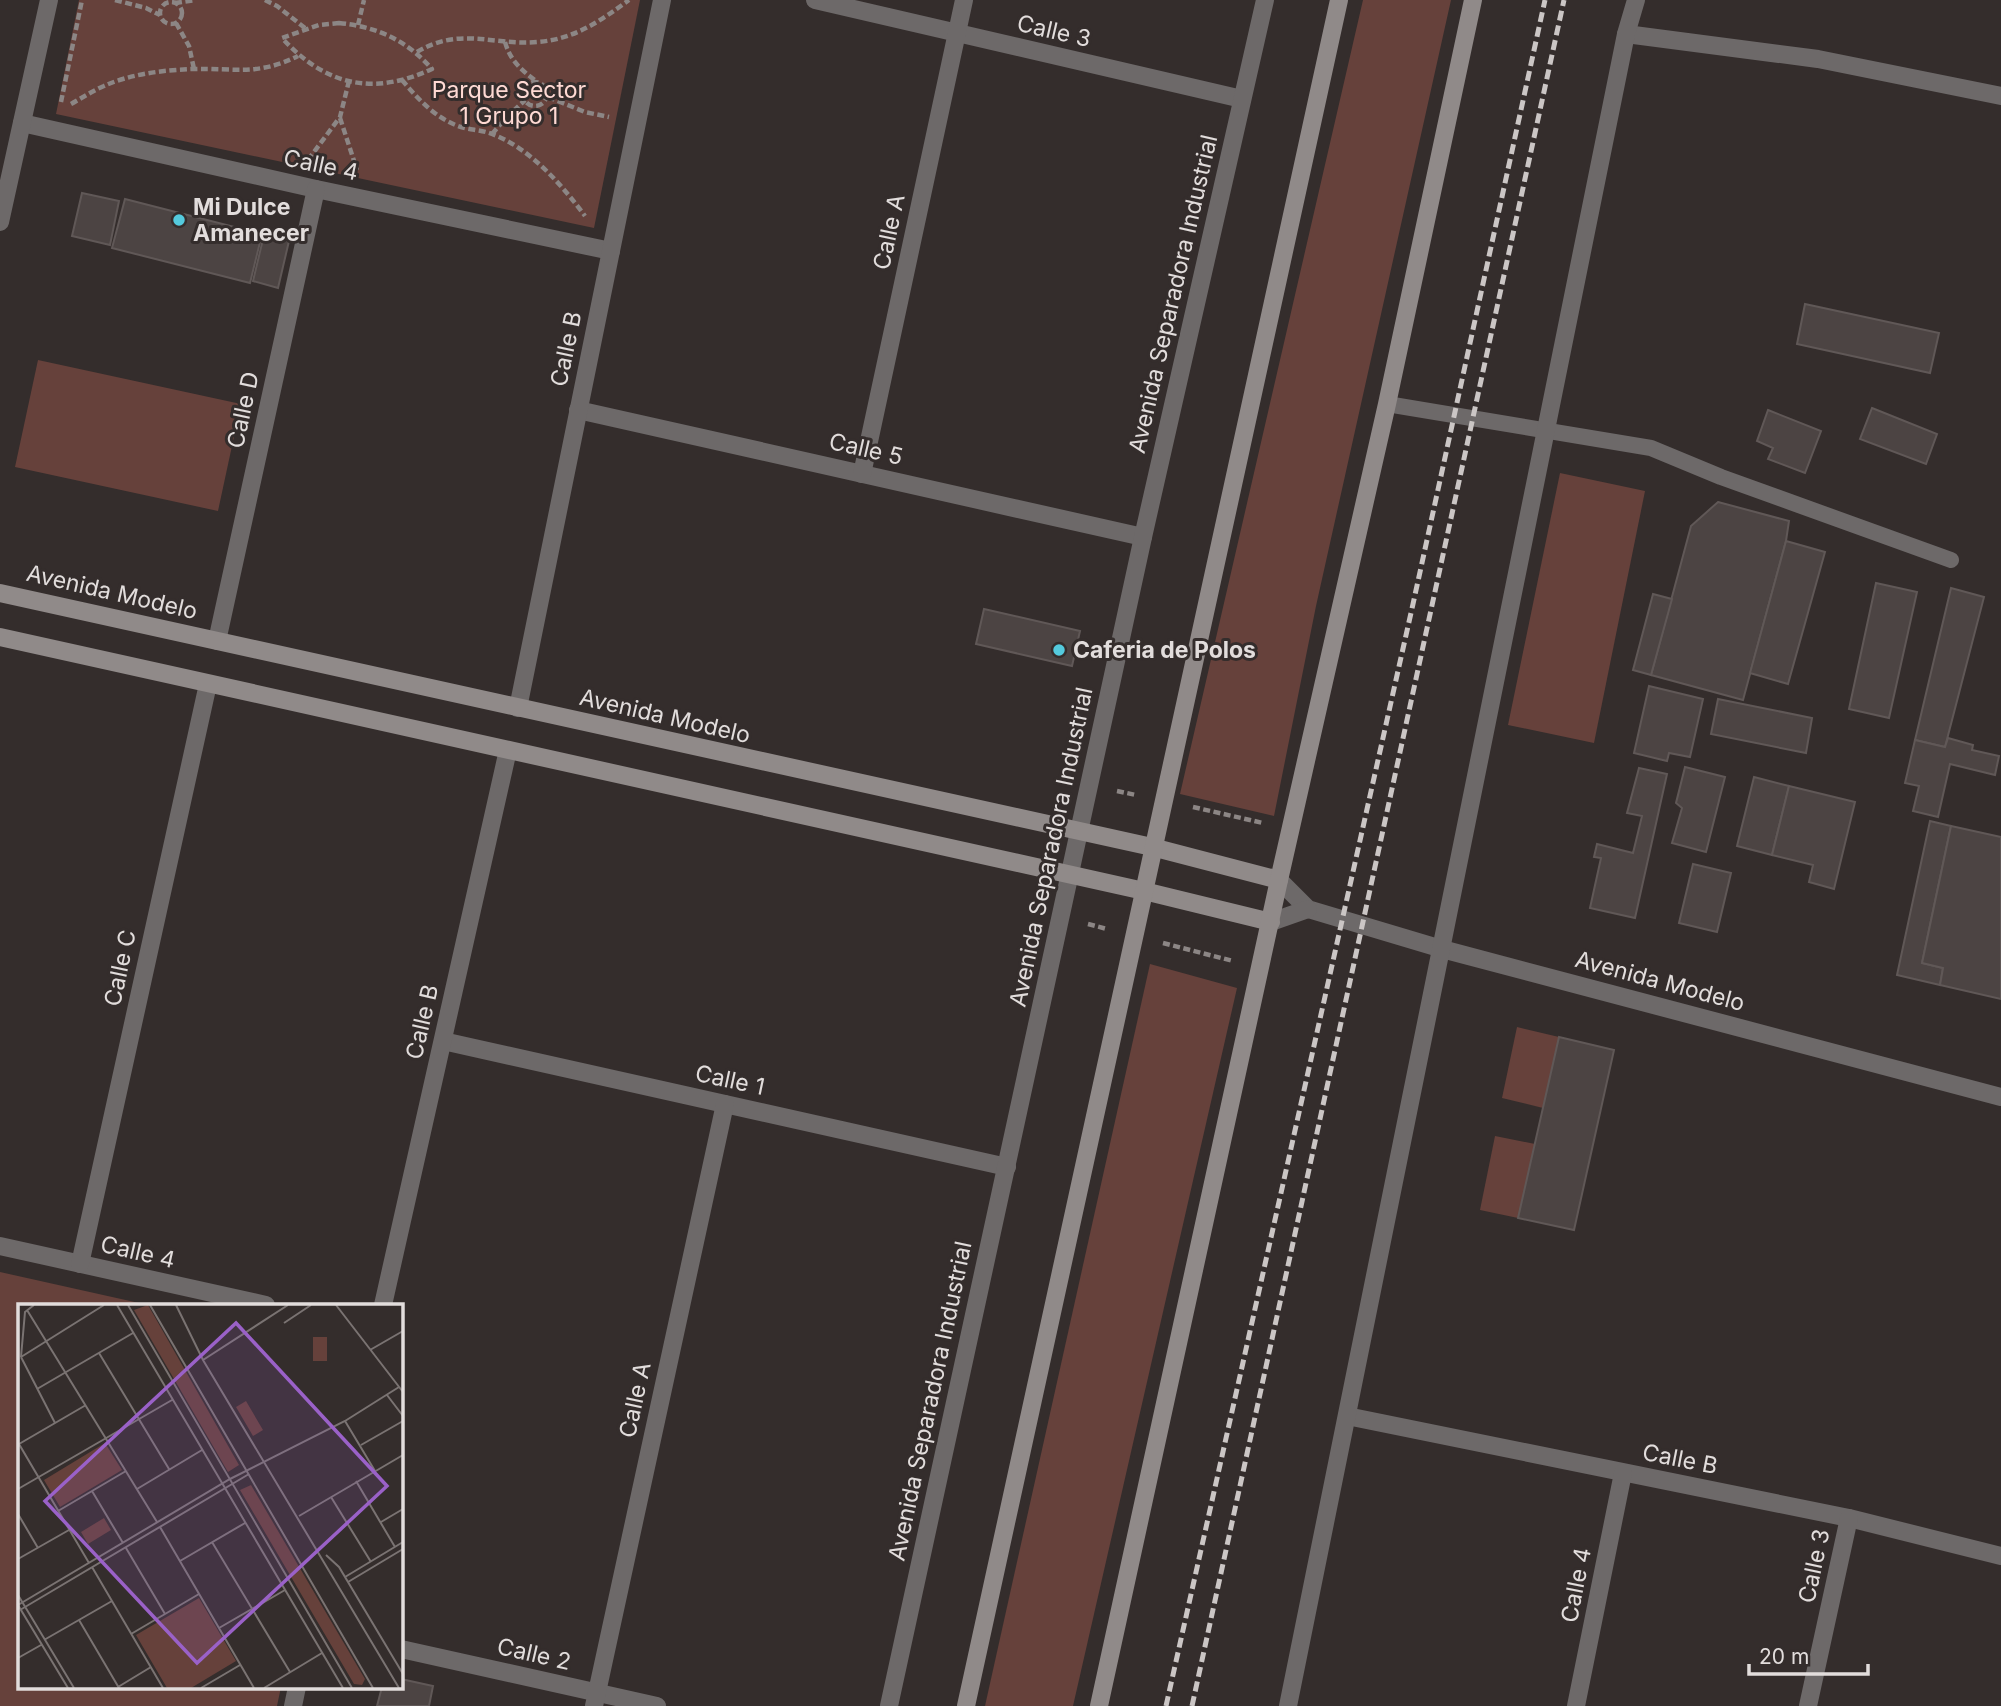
<svg xmlns="http://www.w3.org/2000/svg" width="2001" height="1706" font-family="Inter,sans-serif">
<rect width="100%" height="100%" fill="#342d2c"/>
<!-- green -->
<g fill="#66413b">
<polygon points="79,0 640,0 594,228 56,114"/>
<polygon points="1363,0 1451,0 1316,606 1274,816 1180,794"/>
<polygon points="38,360 241,404 218,511 15,467"/>
<polygon points="1560,473 1645,491 1594,743 1508,725"/>
<polygon points="1150,964 1237,988 1073,1706 985,1706"/>
<polygon points="1517,1027 1559,1037 1543,1108 1502,1098"/>
<polygon points="1495,1136 1535,1144 1518,1218 1480,1210"/>
<polygon points="0,1272 148,1305 19,1305 19,1687 281,1687 277,1706 0,1706"/>
</g>
<!-- building -->
<g fill="#4c4443" stroke="#605857" stroke-width="2">
<polygon points="82,193 119,201 110,245 72,236"/>
<polygon points="125,199 262,234 250,283 112,248"/>
<polygon points="264,235 289,241 278,288 253,281"/>
<polygon points="1805,304 1939,333 1930,373 1797,344"/>
<polygon points="1872,408 1937,434 1926,464 1860,439"/>
<polygon points="1768,410 1821,431 1805,473 1768,459 1773,448 1757,441"/>
<polygon points="1718,502 1789,521 1786,541 1743,700 1651,675 1691,526"/>
<polygon points="1786,541 1825,552 1788,684 1750,673"/>
<polygon points="1876,583 1917,592 1889,718 1849,709"/>
<polygon points="1951,588 1984,597 1945,747 1915,740"/>
<polygon points="1653,594 1672,599 1651,675 1633,670"/>
<polygon points="984,609 1080,631 1072,666 976,644"/>
<polygon points="1649,686 1703,699 1690,757 1669,753 1667,761 1634,753"/>
<polygon points="1718,699 1812,718 1806,753 1711,734"/>
<polygon points="1948,738 1973,745 1972,750 1999,756 1995,775 1950,764 1938,817 1913,811 1919,786 1905,783 1915,740 1945,747"/>
<polygon points="1685,767 1725,777 1706,852 1672,843 1682,808 1676,803"/>
<polygon points="1639,768 1667,774 1635,918 1590,908 1601,858 1594,857 1597,844 1633,853 1642,816 1627,813"/>
<polygon points="1754,777 1789,786 1772,855 1737,846"/>
<polygon points="1789,786 1855,802 1834,889 1809,882 1813,865 1772,855"/>
<polygon points="1930,821 1951,826 1922,963 1943,968 1940,985 1897,975"/>
<polygon points="1951,826 2001,837 2001,999 1940,985 1943,968 1922,963"/>
<polygon points="1693,864 1731,873 1717,932 1679,923"/>
<polygon points="1559,1037 1614,1050 1574,1230 1518,1218"/>
<polygon points="401,1679 433,1686 429,1706 377,1706 382,1687 401,1687"/>
</g>
<g fill="none" stroke-linecap="round" stroke-linejoin="round">
<!-- path -->
<g stroke="#8c8685" stroke-width="4.5" stroke-dasharray="7 3.5" stroke-linecap="butt">
<polyline points="115,0 146,8 160,15"/>
<polyline points="265,0 277,6 305,28"/>
<circle cx="171" cy="13" r="11"/>
<polyline points="175,3 195,0"/>
<polyline points="176,23 189,46 194,69"/>
<path d="M339,23C378,27 406,40 432,69C373,96 326,86 282,38L319,25Z"/>
<polyline points="358,25 364,0"/>
<path d="M505,42C510,60 521,70 536,81"/>
<path d="M417,52C460,26 493,46 538,42C575,39 600,21 629,0"/>
<path d="M402,80C418,99 436,119 461,127C471,130 482,130 492,134C530,148 562,185 585,216"/>
<circle cx="535" cy="94" r="12"/>
<polyline points="548,97 585,112 609,117"/>
<polyline points="61,102 82,0"/>
<path d="M71,104C82,98 92,91 104,86C130,74 164,70 193,69C235,68 258,76 298,56"/>
<polyline points="340,118 357,170"/>
<polyline points="492,134 505,119 525,100"/>
<polyline points="308,160 340,117 349,81"/>
<polyline points="1117,791 1136,795"/>
<polyline points="1193,807 1263,823"/>
<polyline points="1088,924 1107,929"/>
<polyline points="1163,943 1233,961"/>
</g>
<!-- lane -->
<polyline stroke="#6d6969" stroke-width="16" points="1387,404 1651,448 1721,477 1951,560"/>
<!-- street -->
<g stroke="#6d6969" stroke-width="18">
<polyline points="815,0 1242,99"/>
<polyline points="1626,34 1818,59 2001,96"/>
<polyline points="22,123 316,189 611,251"/>
<polyline points="0,222 49,0"/>
<polyline points="578,410 1143,537"/>
<polyline points="862,474 964,0"/>
<polyline points="217,641 316,189"/>
<polyline points="518,708 662,0"/>
<polyline points="1279,880 1308,909 1442,949 2001,1097"/>
<polyline points="1271,922 1308,909"/>
<polyline points="443,1041 1007,1167"/>
<polyline points="0,1246 266,1305"/>
<polyline points="80,1264 208,684"/>
<polyline points="383,1305 508,750"/>
<polyline points="1347,1416 1849,1518 2001,1556"/>
<polyline points="401,1649 657,1706"/>
<polyline points="293,1706 297,1687"/>
<polyline points="594,1706 725,1104"/>
<polyline points="889,1706 1143,537 1265,0"/>
<polyline points="1288,1706 1626,34 1636,0"/>
<polyline points="1576,1706 1623,1473"/>
<polyline points="1808,1706 1849,1518"/>
</g>
<!-- secondary -->
<g stroke="#908a89" stroke-width="18">
<polyline points="0,593 1152,847 1279,880"/>
<polyline points="0,637 1144,891 1271,922"/>
<polyline points="966,1706 1339,0"/>
<polyline points="1099,1706 1279,880 1387,404 1473,0"/>
</g>
<!-- rail -->
<g stroke="#cbc6c5" stroke-width="5" stroke-dasharray="10 5" stroke-linecap="butt">
<polyline points="1166,1706 1413,604 1545,0"/>
<polyline points="1192,1706 1564,0"/>
</g>
</g>
<!-- markers -->
<g fill="#54cadd" stroke="#342d2c" stroke-width="2.5">
<circle cx="179" cy="220" r="7"/>
<circle cx="1059" cy="650" r="7"/>
</g>
<g text-anchor="middle" stroke-width="6" stroke-linejoin="round" paint-order="stroke">
<!-- street labels -->
<g font-size="23" fill="#e2dddc" stroke="#342d2c">
<text transform="translate(1054 31) rotate(13)" y="8">Calle 3</text>
<text transform="translate(321 165) rotate(12)" y="8">Calle 4</text>
<text transform="translate(889 232) rotate(-78)" y="8">Calle A</text>
<text transform="translate(1173 294) rotate(-77)" y="8">Avenida Separadora Industrial</text>
<text transform="translate(566 349) rotate(-78)" y="8">Calle B</text>
<text transform="translate(243 410) rotate(-78)" y="8">Calle D</text>
<text transform="translate(866 449) rotate(13)" y="8">Calle 5</text>
<text transform="translate(112 592) rotate(13)" y="8">Avenida Modelo</text>
<text transform="translate(665 716) rotate(13)" y="8">Avenida Modelo</text>
<text transform="translate(1051 847) rotate(-78)" y="8">Avenida Separadora Industrial</text>
<text transform="translate(120 968) rotate(-78)" y="8">Calle C</text>
<text transform="translate(1660 981) rotate(15)" y="8">Avenida Modelo</text>
<text transform="translate(422 1022) rotate(-77)" y="8">Calle B</text>
<text transform="translate(730 1080) rotate(12)" y="8">Calle 1</text>
<text transform="translate(138 1252) rotate(13)" y="8">Calle 4</text>
<text transform="translate(635 1400) rotate(-78)" y="8">Calle A</text>
<text transform="translate(930 1401) rotate(-78)" y="8">Avenida Separadora Industrial</text>
<text transform="translate(1680 1459) rotate(11)" y="8">Calle B</text>
<text transform="translate(1814 1566) rotate(-78)" y="8">Calle 3</text>
<text transform="translate(1576 1585) rotate(-79)" y="8">Calle 4</text>
<text transform="translate(534 1654) rotate(13)" y="8">Calle 2</text>
</g>
<!-- park labels -->
<g font-size="23" fill="#fed9d3" stroke="#342d2c">
<text x="509" y="98">Parque Sector<tspan x="509" dy="26">1 Grupo 1</tspan></text>
</g>
<!-- poi labels -->
<g font-size="23" font-weight="bold" fill="#e2dddc" stroke="#342d2c" text-anchor="start">
<text x="193" y="215">Mi Dulce<tspan x="193" dy="26">Amanecer</tspan></text>
<text x="1073" y="658">Caferia de Polos</text>
</g>
</g>
<!-- overview -->
<g transform="translate(18 1304)">
<rect width="385" height="385" fill="#342d2c"/>
<path d="M130,1L221,161L210,168L116,6ZM295,33H309V57H295ZM228,97L245,126L235,132L218,103ZM87,139L104,166L42,203L26,176ZM233,181L347,375L344,381L336,380L222,186ZM86,214L93,226L70,240L63,228ZM181,294L218,357L173,384H149L118,331Z" fill="#66413b"/>
<path fill="none" stroke="#7a7372" stroke-width="2" d="M99,1L325,384M110,1L334,384M132,1L355,384M158,1L185,56L381,384M318,1L385,88M9,6L139,218M266,19L293,1M352,46L385,27M81,49L151,165M3,53L86,1M3,53L37,119M3,53L7,8L16,1M185,56L270,1M19,85L115,29M369,91L385,112M68,101L1,140L71,259M327,117L357,167M343,141L385,117M338,177L377,243M0,185L154,96M119,185L184,146M74,187L105,239M313,193L353,258M40,207L108,167M0,210L20,244M281,212L385,151M363,218L385,205M142,223L236,384M194,238L272,368M108,244L147,310M308,251L321,263L385,370M0,255L51,226M162,257L227,219M74,263L145,384M327,273L385,238M330,278L385,245M0,291L56,384M2,306L231,170M61,316L101,384M201,324L267,286M113,330L181,290M26,336L94,297M0,354L23,341M100,383L133,363M50,384L0,301L212,175L327,117L381,83M183,384L222,361M246,384L304,349"/>
<path fill="#9a61c8" fill-opacity="0.15" stroke="#9a61c8" stroke-width="3.5" d="M218,19L369,182L179,359L27,197Z"/>
<rect width="385" height="385" fill="none" stroke="#e2dddc" stroke-width="3.5"/>
</g>
<!-- scale -->
<path d="M1749 1664v10h119v-10" fill="none" stroke="#e2dddc" stroke-width="3.5"/>
<text x="1759" y="1664" font-size="21" fill="#e2dddc" stroke="#342d2c" stroke-width="5" paint-order="stroke">20 m</text>
</svg>
